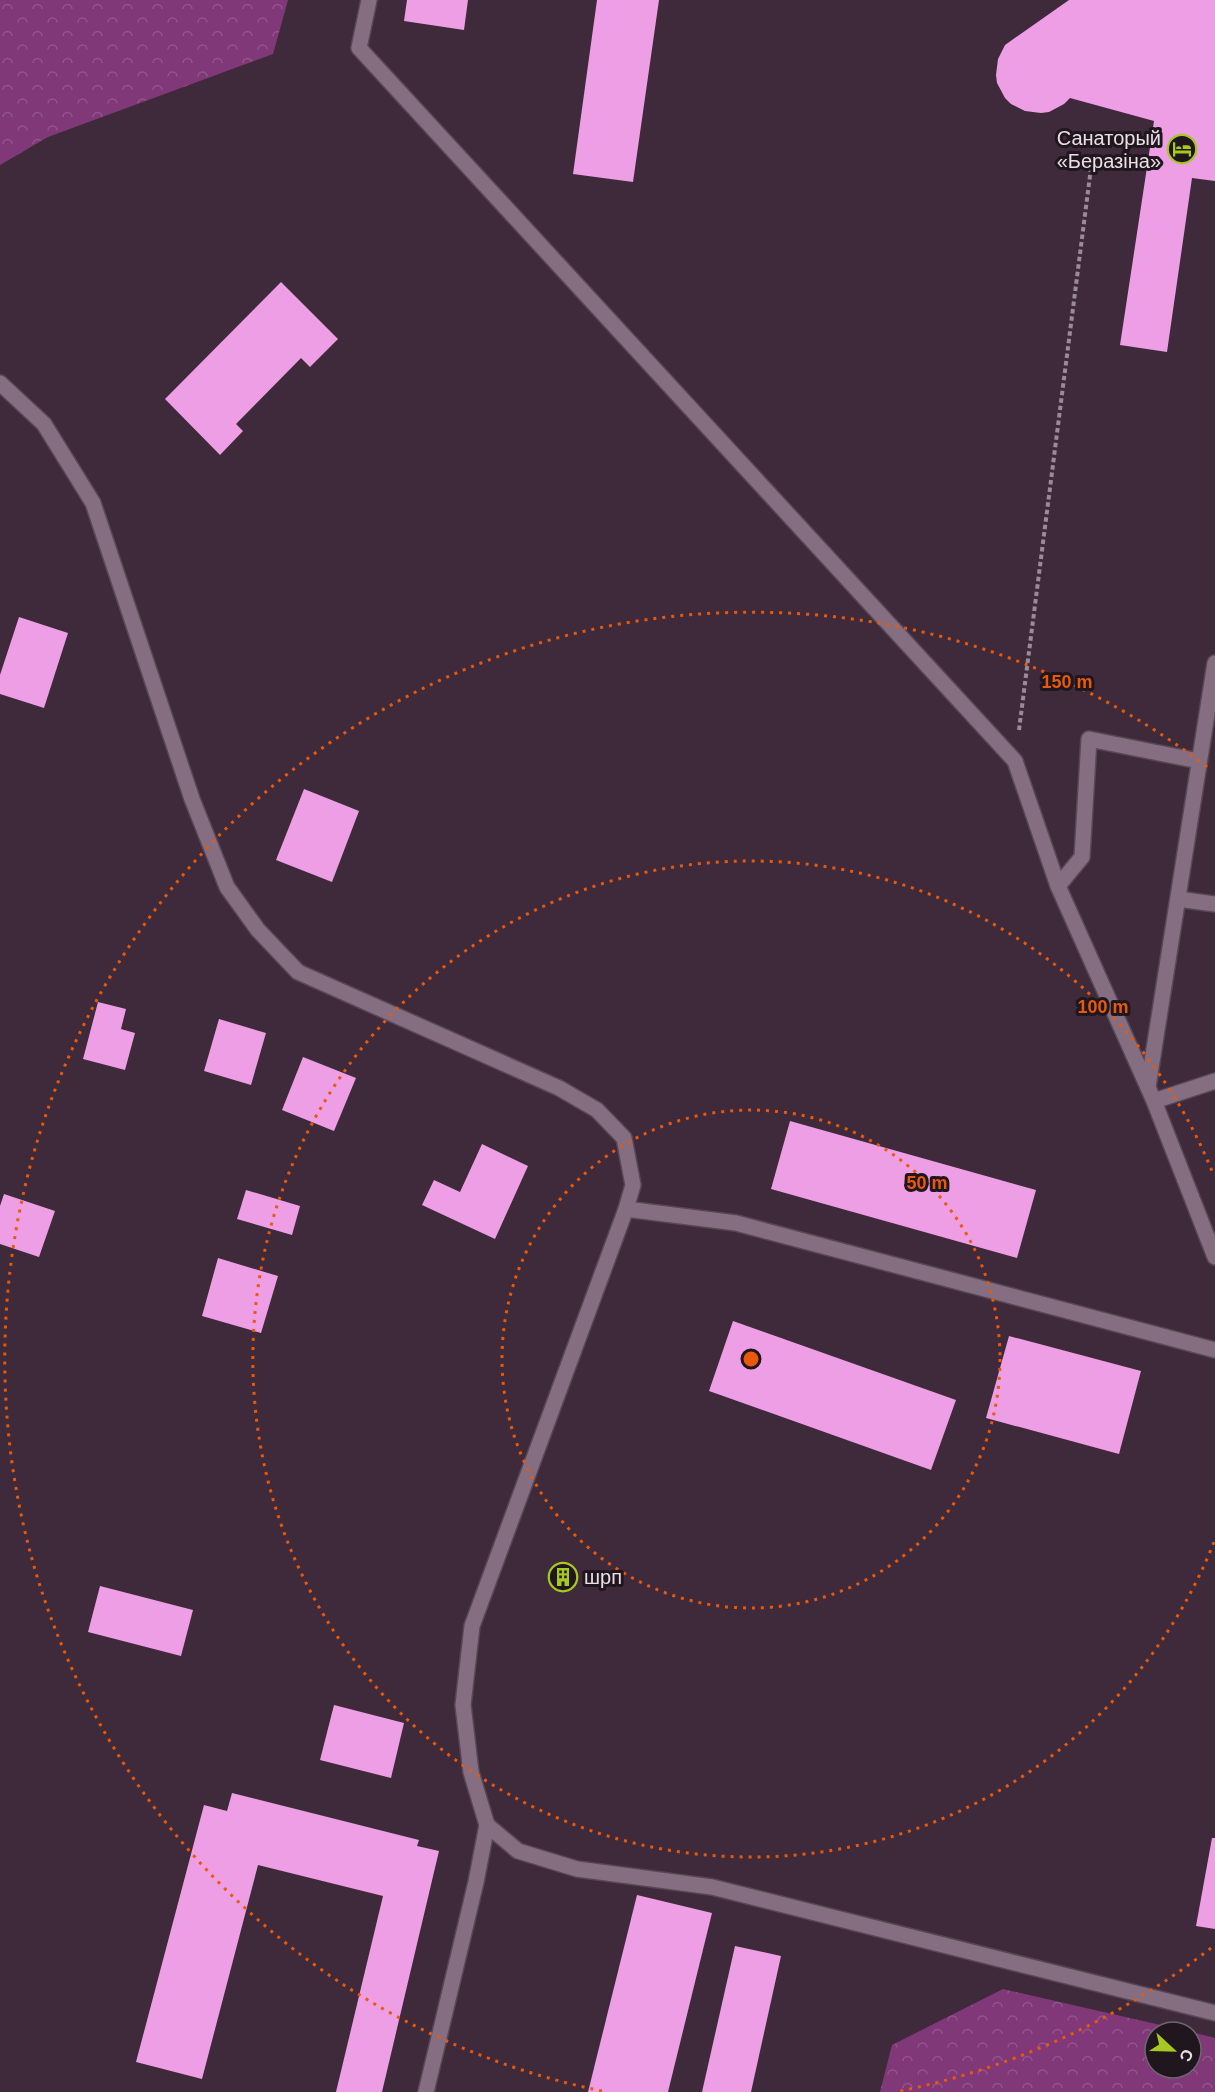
<svg xmlns="http://www.w3.org/2000/svg" width="1215" height="2092" font-family="Arial,sans-serif">
<defs>
<pattern id="forest-crowns" width="20" height="18" patternUnits="userSpaceOnUse" patternTransform="scale(1.5)"><rect width="20" height="18" fill="#803878"/><path d="M2 6a3 3 0 1 1 6 0M12 15a3 3 0 1 1 6 0" fill="none" stroke="#92548b"/></pattern>
</defs>
<rect width="100%" height="100%" fill="#3e2a3b"/>
<!-- forest -->
<g fill="url(#forest-crowns)">
<polygon points="0,0 288,0 273,54 48,137 0,165"/>
<polygon points="1003,1989 1191,2032 1155,2032 1155,2068 1191,2068 1191,2032 1215,2038 1215,2092 880,2092 892,2045"/>
</g>
<!-- building -->
<g fill="#ee9ee4">
<polygon points="407,0 468,0 464,30 404,21"/>
<polygon points="597,0 659,0 633,182 573,174"/>
<polygon points="1069,0 1215,0 1215,181 1192,178 1167,352 1120,345 1154,121 1070,98 1064,104 1049,112 1041,113 1025,111 1011,104 1005,98 997,83 996,75 998,59 1005,45"/>
<polygon points="281,282 338,339 310,367 301,358 236,424 243,431 220,455 165,399"/>
<polygon points="19,617 68,633 44,708 0,694 0,675"/>
<polygon points="304,789 359,811 332,882 276,860"/>
<polygon points="98,1002 126,1009 121,1029 135,1033 125,1070 83,1059"/>
<polygon points="219,1019 266,1033 251,1085 204,1071"/>
<polygon points="303,1057 356,1078 334,1131 282,1110"/>
<polygon points="790,1121 1036,1190 1017,1258 771,1189"/>
<polygon points="482,1144 528,1166 495,1239 422,1205 434,1180 460,1192"/>
<polygon points="246,1190 300,1206 292,1235 237,1219"/>
<polygon points="4,1194 55,1211 39,1257 0,1244 0,1206"/>
<polygon points="218,1258 278,1276 261,1333 202,1316"/>
<polygon points="733,1321 956,1400 931,1470 709,1391"/>
<polygon points="1009,1336 1141,1371 1119,1454 986,1418"/>
<polygon points="561,1568 571,1572 565,1586 556,1583"/>
<polygon points="100,1586 193,1610 181,1656 88,1632"/>
<polygon points="334,1705 404,1723 391,1778 320,1760"/>
<polygon points="232,1793 419,1840 417,1846 439,1851 382,2092 336,2092 383,1896 258,1865 202,2079 136,2062 204,1805 227,1811"/>
<polygon points="1212,1838 1215,1838 1215,1929 1196,1926"/>
<polygon points="637,1895 712,1913 668,2092 588,2092"/>
<polygon points="735,1946 781,1956 751,2092 702,2092"/>
</g>
<g fill="none" stroke-linecap="round" stroke-linejoin="round">
<!-- minor casing -->
<g stroke="#584755" stroke-width="18">
<g id="minor">
<polyline points="369,0 359,48 1015,761 1058,886 1154,1101 1215,1257"/>
<polyline points="0,383 44,424 93,503 192,799 227,887 258,930 298,972 559,1088 597,1110 624,1138 633,1185 626,1209 472,1626 463,1705 471,1772 487,1825 476,1882 426,2092"/>
<polyline points="1058,886 1082,857 1089,739 1199,761"/>
<polyline points="1178,899 1215,904"/>
<polyline points="1148,1087 1215,663"/>
<polyline points="1154,1101 1215,1081"/>
<polyline points="626,1209 736,1223 1215,1350"/>
<polyline points="487,1825 518,1851 577,1869 712,1887 1215,2013"/>
</g>
</g>
<!-- path -->
<polyline stroke="#9b8b98" stroke-width="4" stroke-dasharray="4.5 3" stroke-linecap="butt" points="1019,730 1092,160"/>
<!-- minor -->
<use href="#minor" stroke="#866e82" stroke-width="15"/>
</g>
<!-- distance rings -->
<g fill="none" stroke="#e8590c" stroke-width="3" stroke-dasharray="3 6">
<circle cx="751" cy="1359" r="249"/>
<path d="M1214 1542A498 498 0 1 1 1214 1176"/>
<path d="M1211 1948A747 747 0 0 1 900 2091M602 2091A747 747 0 1 1 1211 770"/>
</g>
<!-- icons -->
<defs>
<g id="hotel-ring" transform="scale(1.5)"><circle r="9.5" fill="#1f161e" stroke="#a6c821" stroke-width="1.5"/><path d="M-6-4.5h1.5V1H6V5H4.5V3h-9V5H-6ZM-4 0a1.8 1.8 0 1 1 3.6 0ZM.5 0V-2.5h3Q6-2.5 6 0Z" fill="#a6c821"/></g>
<g id="building-ring" transform="scale(1.5)"><circle r="9.5" fill="#1f161e" stroke="#a6c821" stroke-width="1.5"/><path d="M-4-6H4V6H1V3H-1V6H-4ZM-2.5-4.3h1.7v1.8h-1.7ZM.8-4.3h1.7v1.8H.8ZM-2.5-1h1.7V.8h-1.7ZM.8-1h1.7V.8H.8Z" fill="#a6c821"/></g>
</defs>
<g fill-rule="evenodd">
<use href="#hotel-ring" x="1182" y="149"/>
<use href="#building-ring" x="563" y="1577"/>
</g>
<g text-anchor="middle" stroke-width="6" stroke-linejoin="round" paint-order="stroke">
<!-- poi labels -->
<g font-size="20" fill="#ebdee8" stroke="#1f161e" text-anchor="end">
<text x="1161" y="145">Санаторый<tspan x="1161" dy="23">«Беразіна»</tspan></text>
<text x="584" y="1584" text-anchor="start">шрп</text>
</g>
</g>
<circle cx="751" cy="1359" r="9" fill="#e8590c" stroke="#1f161e" stroke-width="3"/>
<g font-size="18" text-anchor="middle" font-weight="bold" fill="#e8590c" stroke="#1f161e" stroke-width="6" stroke-linejoin="round" paint-order="stroke">
<text x="1067" y="688">150 m</text>
<text x="1103" y="1013">100 m</text>
<text x="927" y="1189">50 m</text>
</g>
<!-- north arrow -->
<g transform="translate(1173 2050) rotate(112)"><circle r="28" fill="#1f161e" stroke="#71666f" stroke-width="1.5"/>
<path d="M0-4.5L10 22L0 15L-10 22Z" fill="#a6c821"/>
<text y="-9" font-size="16" font-weight="bold" text-anchor="middle" fill="#ebdee8">С</text>
</g>
</svg>
